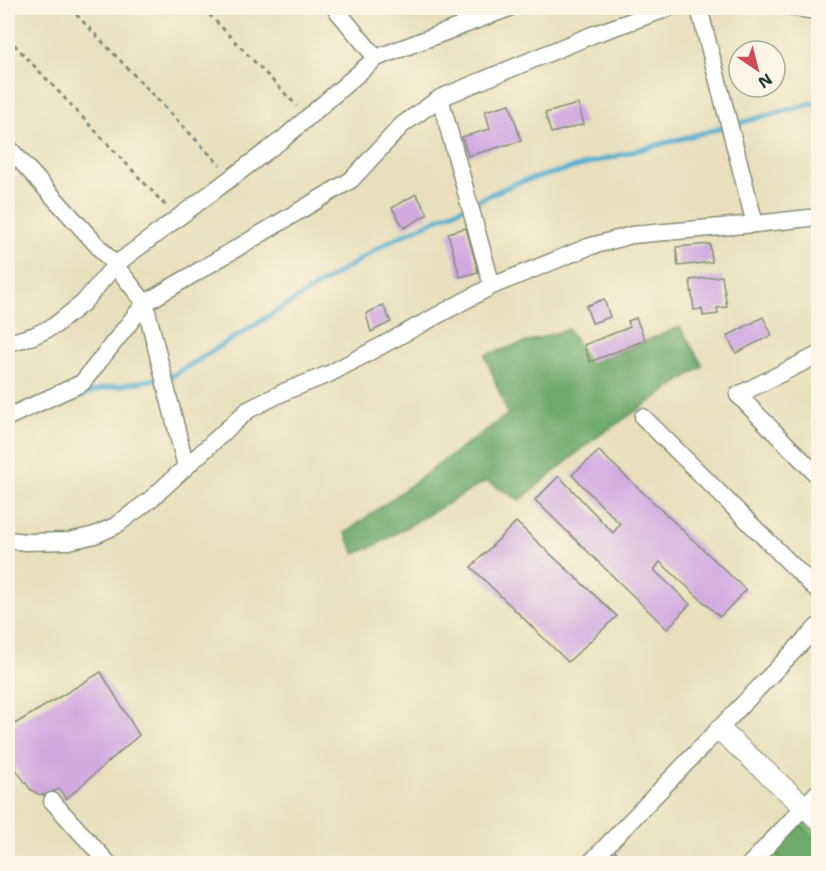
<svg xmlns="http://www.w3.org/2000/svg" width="826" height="871" font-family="'Shantell Sans',sans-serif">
<rect width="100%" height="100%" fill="#fcf5e5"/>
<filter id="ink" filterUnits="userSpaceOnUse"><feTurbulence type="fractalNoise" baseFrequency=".0167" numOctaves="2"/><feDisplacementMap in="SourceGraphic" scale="12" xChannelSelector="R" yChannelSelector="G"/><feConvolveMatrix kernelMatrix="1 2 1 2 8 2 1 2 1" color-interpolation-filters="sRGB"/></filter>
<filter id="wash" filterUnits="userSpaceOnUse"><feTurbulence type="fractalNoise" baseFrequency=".008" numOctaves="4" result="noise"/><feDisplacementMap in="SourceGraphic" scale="24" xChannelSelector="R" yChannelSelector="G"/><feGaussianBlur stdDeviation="1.35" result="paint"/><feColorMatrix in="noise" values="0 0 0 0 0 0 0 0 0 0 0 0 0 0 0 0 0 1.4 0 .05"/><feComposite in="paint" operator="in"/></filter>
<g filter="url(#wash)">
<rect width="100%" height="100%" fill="#e9dfbc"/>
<!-- green -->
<polygon fill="#88c47a" stroke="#548057" stroke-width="1.5" points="801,819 818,835 818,863 760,864"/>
<!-- forest -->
<g fill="#6eaa6a" stroke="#46744f" stroke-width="1.5">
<polygon points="680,327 703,366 593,440 520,500 486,481 376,545 355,554 345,533 508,414 485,355 569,329 589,364"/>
<polygon points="801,825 818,841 818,860 785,863 774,852"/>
</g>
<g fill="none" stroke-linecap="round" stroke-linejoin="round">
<!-- stream -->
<polyline stroke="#51adcf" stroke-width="5" points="38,412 101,389 172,376 390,241 516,183 818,102"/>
</g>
<g id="blocks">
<!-- building -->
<g fill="#d0a9e0">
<polygon points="510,104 521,141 468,156 462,137 490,129 485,111"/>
<polygon points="578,104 584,124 551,133 545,113"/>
<polygon points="416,194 428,214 404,228 392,208"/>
<polygon points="466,228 478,272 460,277 448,233"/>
<polygon points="710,244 712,262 678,266 676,247"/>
<polygon points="722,276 727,307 717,308 718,314 703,316 702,309 694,310 690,280"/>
<polygon points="604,299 610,317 592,323 586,306"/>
<polygon points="383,305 391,322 371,332 366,314"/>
<polygon points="763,317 772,335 736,353 727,336"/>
<polygon points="636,318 645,340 590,362 584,345 630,327 628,321"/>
<polygon points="599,451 746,590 720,617 660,562 654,570 690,604 667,629 535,500 559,476 613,533 620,524 572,475"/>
<polygon points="516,522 617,616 568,662 471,567"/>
<polygon points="101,672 139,735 66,799 59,789 46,795 38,794 30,789 17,771 15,765 8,770 8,728"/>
<polygon points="611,847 628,864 595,864"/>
</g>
</g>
</g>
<g filter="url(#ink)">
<use href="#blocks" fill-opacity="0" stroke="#848e78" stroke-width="1.5"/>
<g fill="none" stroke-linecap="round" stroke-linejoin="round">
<!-- service casing -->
<g stroke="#848e78" stroke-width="10">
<polyline id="service" points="452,8 467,24"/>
</g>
<!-- minor casing -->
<g stroke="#848e78" stroke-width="19">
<g id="minor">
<polyline points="335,8 376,58"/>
<polyline points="699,8 755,224"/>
<polyline points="795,8 818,11"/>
<polyline points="440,98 492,286"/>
<polyline points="8,147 115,265 145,303 186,467"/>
<polyline points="8,343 33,336 54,326 83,303 115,265 283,139 376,58 509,8"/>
<polyline points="818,355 738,395 818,476"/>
<polyline points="8,417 82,383 145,303 351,180 402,125 440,98 592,35 669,8"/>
<polyline points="643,417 818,591"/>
<polyline points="8,540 26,542 69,541 95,535 115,526 151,499 248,410 286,391 329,374 492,286 588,247 632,235 755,224 818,217"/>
<polyline points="52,801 109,864"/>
<polyline points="589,864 818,626"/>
<polyline points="750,864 818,792"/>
</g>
</g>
<!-- tertiary casing -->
<g stroke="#848e78" stroke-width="23">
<polyline id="tertiary" points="720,730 818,819"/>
</g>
<!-- path -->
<g stroke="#848e78" stroke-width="3" stroke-dasharray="4.5 4.5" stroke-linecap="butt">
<polyline points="70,8 220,165"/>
<polyline points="203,8 297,106"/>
<polyline points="8,38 166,206"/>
<polyline points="774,858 780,864"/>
</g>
<!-- service -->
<use href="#service" stroke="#fff" stroke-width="8"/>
<!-- minor -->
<use href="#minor" stroke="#fff" stroke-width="16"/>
<!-- tertiary -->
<use href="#tertiary" stroke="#fff" stroke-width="21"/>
</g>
</g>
<!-- margin -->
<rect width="826" height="871" fill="none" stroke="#fcf5e5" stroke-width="30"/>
<!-- north arrow -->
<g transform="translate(757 69) rotate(145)"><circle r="28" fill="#fcf5e5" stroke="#a4ab9e" stroke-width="1.5"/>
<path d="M0-4.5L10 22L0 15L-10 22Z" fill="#d1495b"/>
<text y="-9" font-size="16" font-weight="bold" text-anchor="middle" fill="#1f3d34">N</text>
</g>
</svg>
